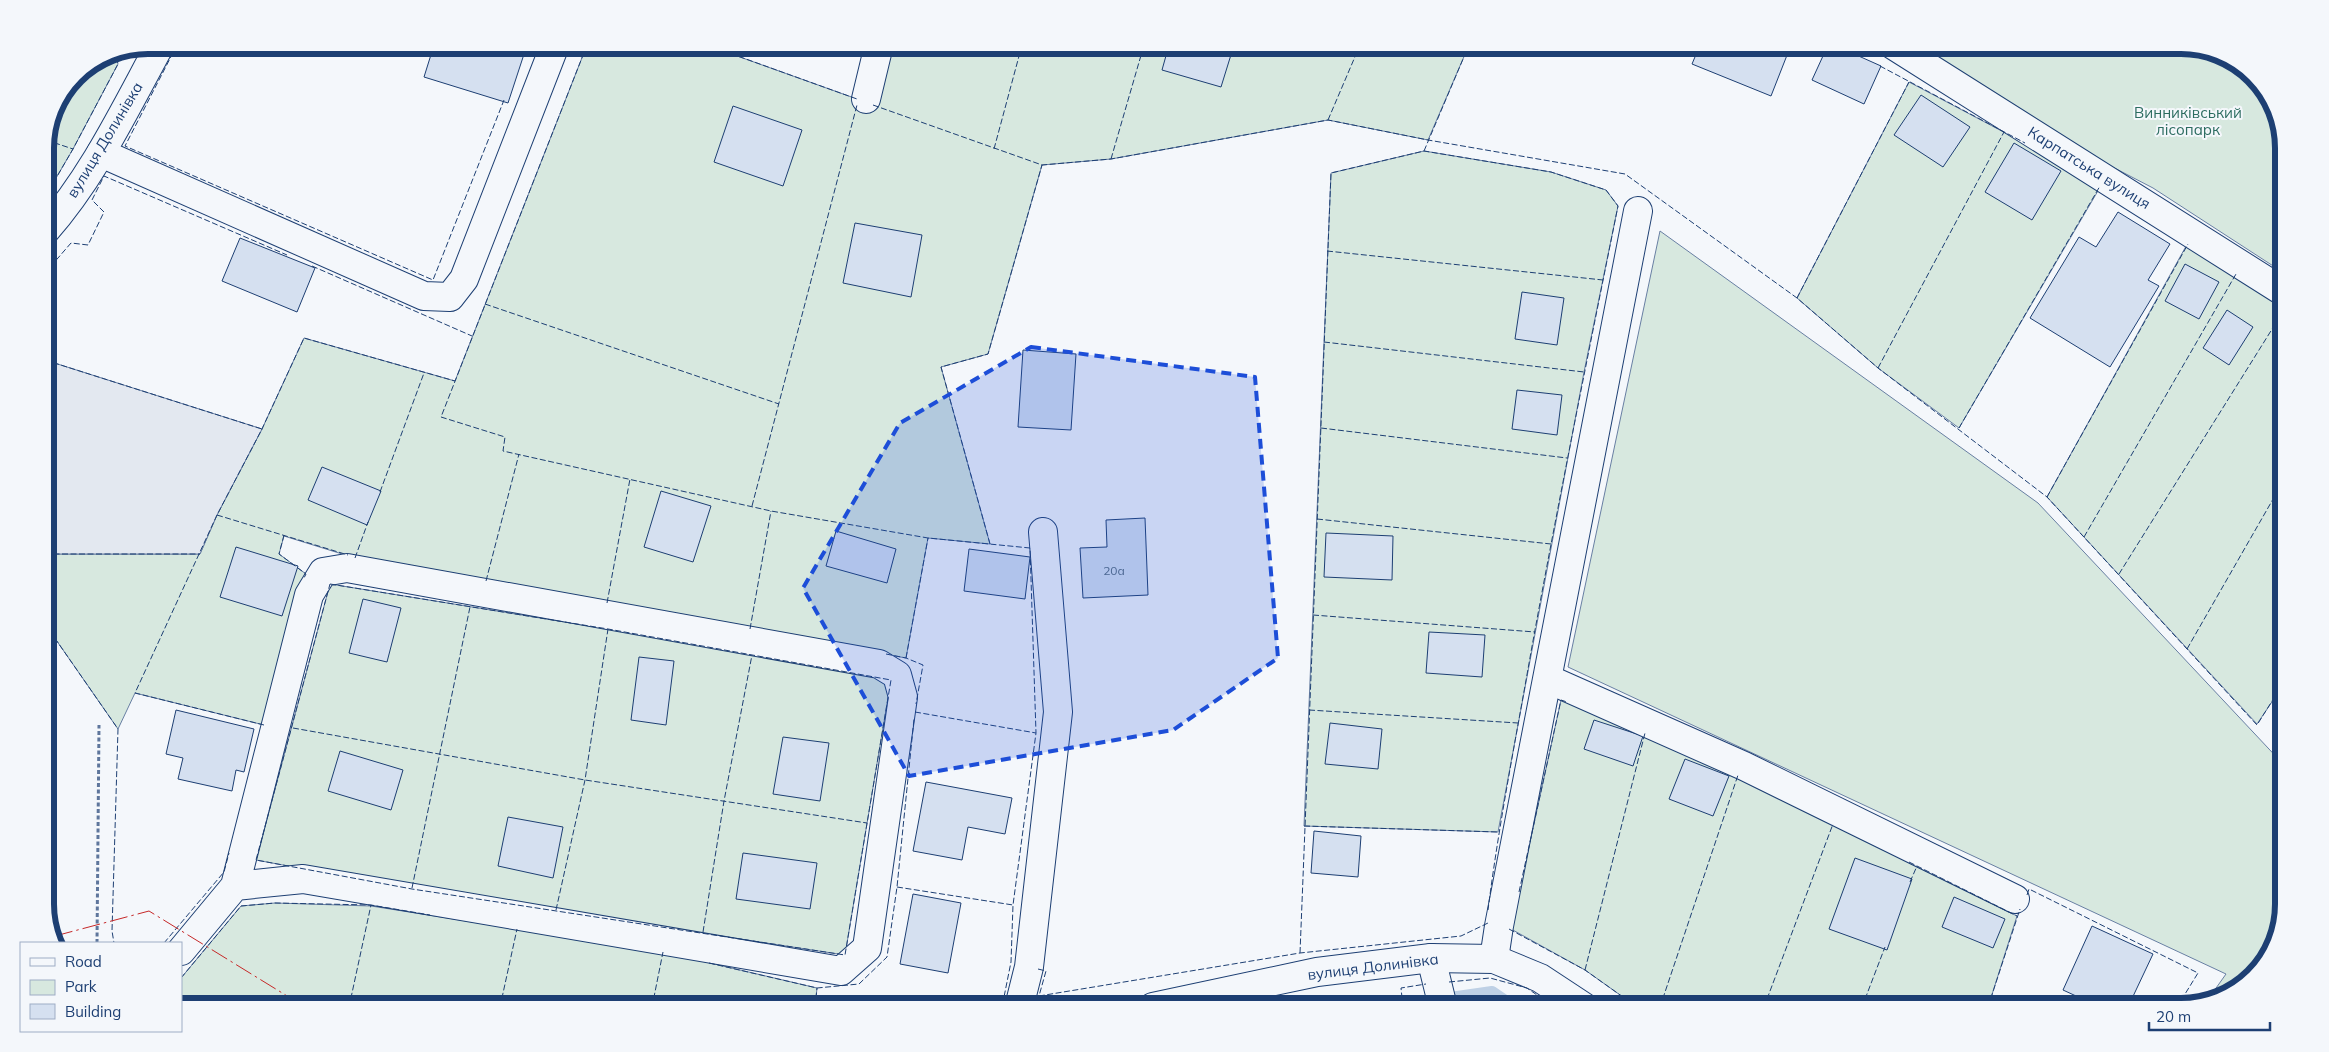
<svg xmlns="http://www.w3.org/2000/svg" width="2329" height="1052" font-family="Mulish,sans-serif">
<rect width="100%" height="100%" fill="#f4f7fb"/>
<!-- green -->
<g fill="#d7e8df" stroke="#687fa3">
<polygon points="587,45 713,45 712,47 871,104 886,45 1469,45 1428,140 1328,120 1111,159 1042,165 988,354 941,367 990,544 928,538 906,658 355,558 284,536 279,554 306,574 264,725 135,693 118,729 45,624 45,554 200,554 217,515 262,429 304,338 455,381"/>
<polygon points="1877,45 2181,45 2221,53 2266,91 2284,142 2284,273 2153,188"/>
<polygon points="115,52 118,64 73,149 45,197 45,142 53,108 75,75 109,53"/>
<polygon points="1909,82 2102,184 1959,428 1878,368 1797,298"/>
<polygon points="1424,151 1551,172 1606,190 1618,206 1584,372 1498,832 1304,826 1331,173"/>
<polygon points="1660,231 2038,503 2284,765 2284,904 2276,944 2238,989 2209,998 2226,974 1568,667"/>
<polygon points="2190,239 2284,304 2284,693 2280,690 2257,724 2047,497"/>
<polygon points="330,584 608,629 891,680 845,955 412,889 256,860"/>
<polygon points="1561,700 1645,732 2017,916 1988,1007 1637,1007 1585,970 1511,929"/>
<polygon points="275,903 371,906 663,952 817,988 815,1007 181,1007 181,978 241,906"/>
</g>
<!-- parking -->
<polygon fill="#e3e8f0" stroke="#687fa3" points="45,360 262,429 217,515 200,554 45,554"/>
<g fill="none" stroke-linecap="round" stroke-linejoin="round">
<!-- stream -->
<polyline stroke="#bed0e5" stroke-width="12" points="1388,1007 1492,992 1514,1007"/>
</g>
<!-- building -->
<g fill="#d5e0f0" stroke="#1d3f73">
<polygon points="434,45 527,45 508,103 424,77"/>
<polygon points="1078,45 1107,45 1103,54"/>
<polygon points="1169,45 1234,45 1221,87 1162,70"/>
<polygon points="1700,45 1791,45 1771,96 1692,64"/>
<polygon points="1828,45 1834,45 1881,66 1864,104 1812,80"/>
<polygon points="1921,95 1970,127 1943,167 1894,135"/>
<polygon points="733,106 802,130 783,186 714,162"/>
<polygon points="2014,143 2061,171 2032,220 1985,192"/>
<polygon points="2118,212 2170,244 2148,280 2159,286 2110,367 2030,318 2079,237 2096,247"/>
<polygon points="855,223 922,235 911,297 843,283"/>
<polygon points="240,238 315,268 297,312 222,281"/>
<polygon points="2185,264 2219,282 2199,319 2165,301"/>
<polygon points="1522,292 1564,298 1557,345 1515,339"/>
<polygon points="2227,310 2253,327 2229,365 2203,348"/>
<polygon points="1023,350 1076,354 1071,430 1018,427"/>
<polygon points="2284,370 2284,381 2278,378"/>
<polygon points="1517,390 1562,395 1557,435 1512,429"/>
<polygon points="322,467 381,491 367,525 308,500"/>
<polygon points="661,491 711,506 693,562 644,547"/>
<polygon points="1145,518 1148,595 1083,598 1080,548 1107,547 1106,520"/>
<polygon points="836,531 896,549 887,583 826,566"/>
<polygon points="1326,533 1393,536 1392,580 1324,577"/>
<polygon points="236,547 298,566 282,616 220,597"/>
<polygon points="969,549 1030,557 1025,599 964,591"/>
<polygon points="363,599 401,608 387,662 349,653"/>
<polygon points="1429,632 1485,635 1482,677 1426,673"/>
<polygon points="639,657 674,661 666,725 631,720"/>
<polygon points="176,710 254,729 244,772 236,770 232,791 178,779 183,758 166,754"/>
<polygon points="1594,720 1643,736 1633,766 1584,749"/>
<polygon points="1330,723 1382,729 1378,769 1325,764"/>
<polygon points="783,737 829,743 820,801 773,794"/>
<polygon points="340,751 403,770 391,810 328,791"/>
<polygon points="1685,759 1729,776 1713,816 1669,799"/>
<polygon points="926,782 1012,798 1005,834 968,827 962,860 913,851"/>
<polygon points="508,817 563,827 553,878 498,866"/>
<polygon points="1314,831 1361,836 1358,877 1311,873"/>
<polygon points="743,853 817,863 810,909 736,899"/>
<polygon points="1855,858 1912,879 1887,950 1829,929"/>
<polygon points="913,894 961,903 948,973 900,964"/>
<polygon points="1954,897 2005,919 1993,948 1942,927"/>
<polygon points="2092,926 2153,954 2128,1007 2100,1007 2063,990"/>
</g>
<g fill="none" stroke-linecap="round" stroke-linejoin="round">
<!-- minor casing -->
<g stroke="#1d3f73" stroke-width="30">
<g id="minor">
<polyline points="1893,45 2284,292"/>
<polyline points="866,99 879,45"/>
<polyline points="101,153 424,296 450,297 464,279 555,45"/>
<path d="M45,231C93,177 125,109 160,45"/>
<polyline points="1548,679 1744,766 2015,899"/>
<polyline points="181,951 235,886 309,595 323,572 347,568 879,664 897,675 903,697 867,948 841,971 303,879 235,886"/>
<polyline points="1431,958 1443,1007"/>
<polyline points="1494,959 1499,926 1638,211"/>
<polyline points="1019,1007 1029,967 1058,712 1043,532"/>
<polyline points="1153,1007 1317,972 1431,958 1494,959 1540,978 1584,1007"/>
</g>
</g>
<!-- path -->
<polyline stroke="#5e769c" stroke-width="3" stroke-dasharray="4 2.5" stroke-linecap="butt" points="97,943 99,725"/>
<!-- minor -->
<use href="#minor" stroke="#f4f7fb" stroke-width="28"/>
<!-- fence -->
<g stroke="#1d3f73" stroke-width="1" stroke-dasharray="6 2.5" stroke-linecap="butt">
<polyline points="177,45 125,146 433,280 504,100"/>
<polyline points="587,45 441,417 505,437 503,451 771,511 928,538 1030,548 1036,733 1013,905 1011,962 1002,1007"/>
<polyline points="707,45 857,99"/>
<polyline points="1841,45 1862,56"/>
<polyline points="736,55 739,45"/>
<polyline points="1880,66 2025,143"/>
<polyline points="873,105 1042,165 1111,159 1328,120 1428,140 1625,174 1797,298 1878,368 2047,497 2257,725 2284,682"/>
<polyline points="1328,120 1360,45"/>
<polyline points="46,140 73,149"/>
<polyline points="994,149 1022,45"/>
<polyline points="1424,151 1469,45"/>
<polyline points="1111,159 1144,45"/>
<polyline points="45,197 73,149 118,64 115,52"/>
<polyline points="1327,251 1603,280"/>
<polyline points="312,266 472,336"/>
<polyline points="45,273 71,243 88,245 104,212 92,200 104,176 287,255"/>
<polyline points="1797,298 1909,82"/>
<polyline points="485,304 779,404"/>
<polyline points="1324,342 1584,372"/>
<polyline points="45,360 262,429"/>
<polyline points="1878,368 2004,132"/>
<polyline points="1321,428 1567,458"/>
<polyline points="1959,428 2100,186"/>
<polyline points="380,492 424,373"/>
<polyline points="2047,497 2188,244"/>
<polyline points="752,506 857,105"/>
<polyline points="217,515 348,555"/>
<polyline points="1317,519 1551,544"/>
<polyline points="284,535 279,554 306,574 304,578"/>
<polyline points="2084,537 2236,274"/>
<polyline points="990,544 941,367 988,354 1042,165"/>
<polyline points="45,554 200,554"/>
<polyline points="355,558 368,522"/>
<polyline points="2119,574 2284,310"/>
<polyline points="486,581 519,454"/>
<polygon points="330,584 608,629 891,680 845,955 412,889 256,860"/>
<polyline points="607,603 630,479"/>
<polyline points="1313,615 1535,632"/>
<polyline points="45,624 118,729 112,931 114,943"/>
<polyline points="750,629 771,511"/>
<polyline points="2187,649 2284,480"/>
<polyline points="886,654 906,658 923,665 916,704"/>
<polyline points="906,658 928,538"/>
<polyline points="1309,710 1518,723"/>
<polyline points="915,712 1036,733"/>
<polyline points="264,725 135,693 217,515 262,429 304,338 455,381"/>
<polyline points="293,728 585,780 867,823"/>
<polyline points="1304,826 1498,832"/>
<polyline points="1909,862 2017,916"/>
<polyline points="1910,882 1917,866"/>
<polyline points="897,887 1013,905"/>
<polyline points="412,888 470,607"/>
<polyline points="1519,892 1561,700 1567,702"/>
<polyline points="2027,895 2029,889 2198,973 2177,1007"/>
<polyline points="556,910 585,780 608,629"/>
<polyline points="1509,929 1585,970 1637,1007"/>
<polyline points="703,932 724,801 752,655"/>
<polyline points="164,943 224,872 229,853"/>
<path d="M1300,953L1331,173L1424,151L1551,172L1606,190L1618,206C1588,355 1558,503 1531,652C1516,738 1499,823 1488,910"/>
<polyline points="709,963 817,988 859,984 887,957 897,887 914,719"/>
<polyline points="1038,969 1046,971 1039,996 1300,953 1461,936 1488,923"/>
<polyline points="1585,970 1645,733"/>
<polyline points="181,978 241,906 275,903 371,905 430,915"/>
<polyline points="1449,982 1490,978 1527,988 1554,1007"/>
<polyline points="349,1007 371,905"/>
<polyline points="500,1007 517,929"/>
<polyline points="652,1007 663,952"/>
<polyline points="815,1007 817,988"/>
<polyline points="1403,1007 1401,988 1426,984"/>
<polyline points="1660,1007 1738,775"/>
<polyline points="1764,1007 1833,824"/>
<polyline points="1862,1007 1885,947"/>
<polyline points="1988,1007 2020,909"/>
</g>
<!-- power -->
<polyline stroke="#c62828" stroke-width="1" stroke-dasharray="18 4 2.5 4" stroke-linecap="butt" points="55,936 149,911 305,1007"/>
</g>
<!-- marked area -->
<path fill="#1d4ed8" fill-opacity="0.2" stroke="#1d4ed8" stroke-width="4" stroke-dasharray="10 6" stroke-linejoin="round" d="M1031,347L1255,377L1278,658L1173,730L909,776L803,588L900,423Z"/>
<g text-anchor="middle" stroke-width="4" stroke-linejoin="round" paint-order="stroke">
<!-- number labels -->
<g font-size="12" fill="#4b6792">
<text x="1114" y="575">20а</text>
</g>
<!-- park labels -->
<g font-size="15" fill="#2c6c60" stroke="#f4f7fb">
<text x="2188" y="118">Винниківський<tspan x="2188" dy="17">лісопарк</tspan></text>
</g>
<!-- street labels -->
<g font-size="15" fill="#1d3f73" stroke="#f4f7fb">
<text transform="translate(105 140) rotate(-59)" y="5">вулиця Долинівка</text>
<text transform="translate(2089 168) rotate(32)" y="5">Карпатська вулиця</text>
<text transform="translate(1373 967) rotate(-7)" y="5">вулиця Долинівка</text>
</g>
</g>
<!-- crop -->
<path d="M0 0H2329V1052H0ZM148 54H2181A94 94 0 0 1 2275 148V904A94 94 0 0 1 2181 998H148A94 94 0 0 1 54 904V148A94 94 0 0 1 148 54Z" fill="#f4f7fb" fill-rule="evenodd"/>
<path fill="none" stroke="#1d3f73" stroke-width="6" d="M148 54H2181A94 94 0 0 1 2275 148V904A94 94 0 0 1 2181 998H148A94 94 0 0 1 54 904V148A94 94 0 0 1 148 54Z"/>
<!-- legend -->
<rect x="20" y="942" width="162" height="90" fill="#f4f7fb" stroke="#9eadc5"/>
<rect x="30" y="958" width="25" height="8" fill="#f4f7fb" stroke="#9eadc5"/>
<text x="65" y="967" font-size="15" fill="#1d3f73">Road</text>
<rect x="30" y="980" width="25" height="15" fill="#d7e8df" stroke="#9eadc5"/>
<text x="65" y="992" font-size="15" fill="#1d3f73">Park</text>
<rect x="30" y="1004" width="25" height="15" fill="#d5e0f0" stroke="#9eadc5"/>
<text x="65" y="1017" font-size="15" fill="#1d3f73">Building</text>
<!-- scale -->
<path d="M2149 1022v8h121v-8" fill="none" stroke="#1d3f73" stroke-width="2.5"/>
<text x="2156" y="1022" font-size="15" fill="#1d3f73" stroke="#f4f7fb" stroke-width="4" paint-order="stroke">20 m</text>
</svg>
